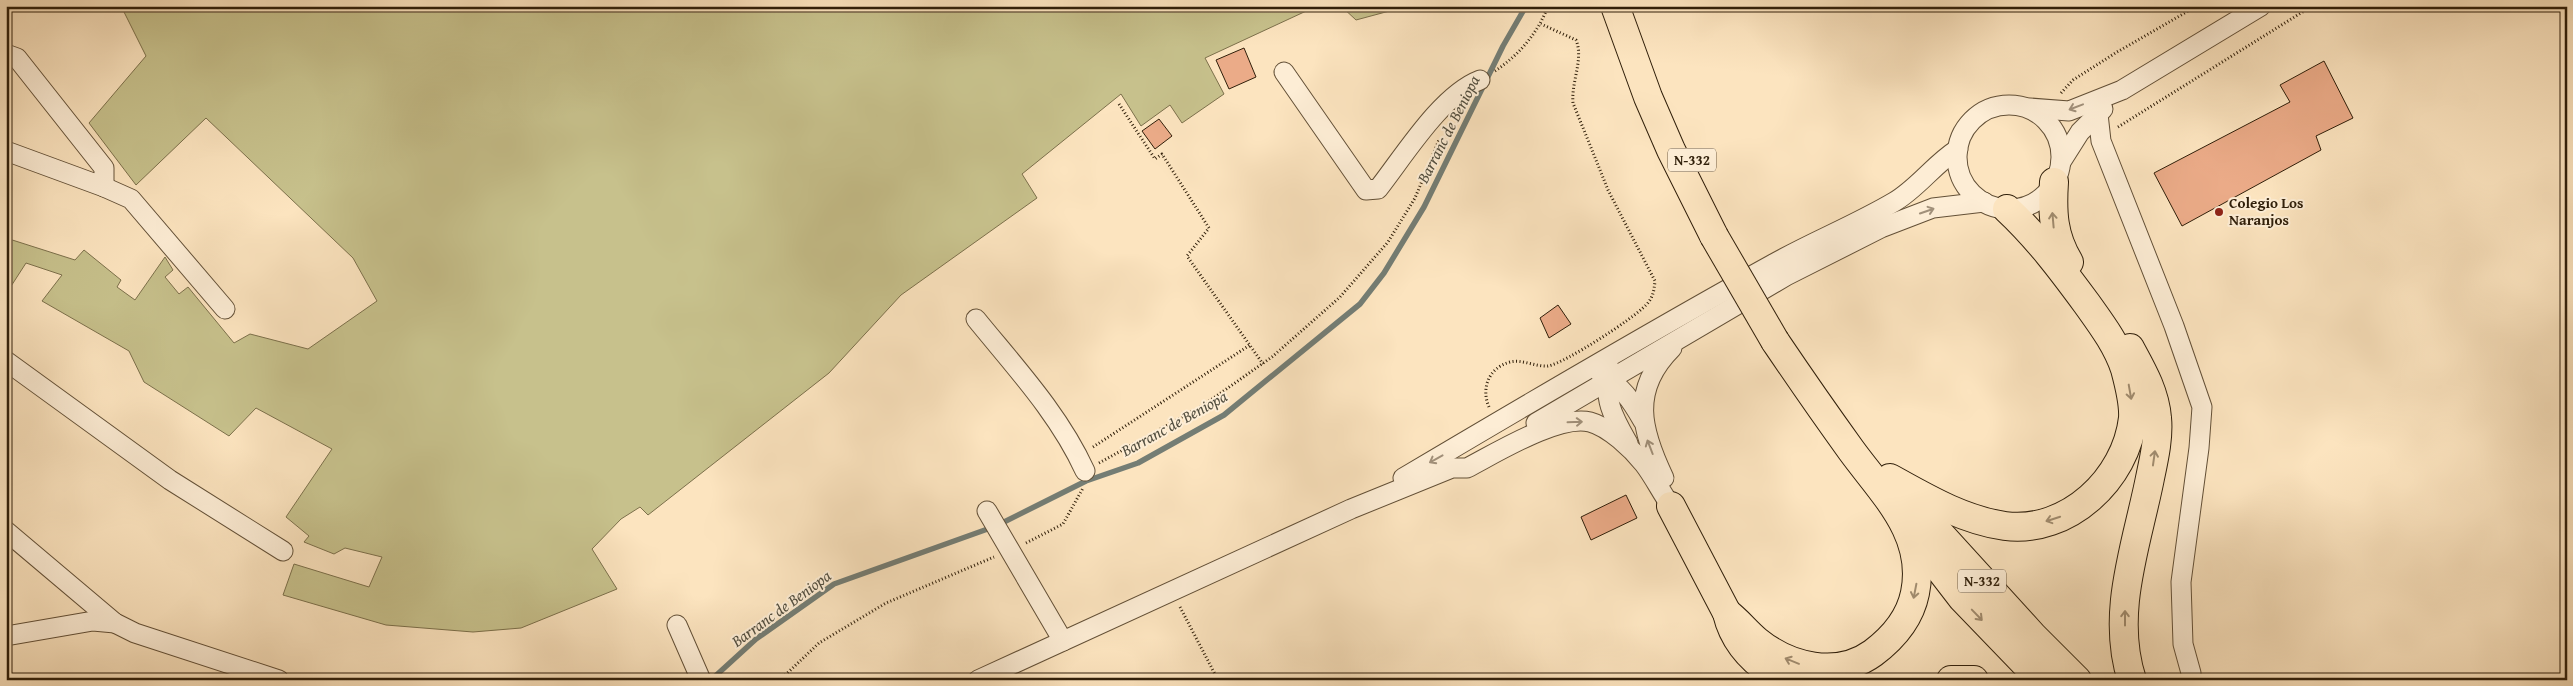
<svg xmlns="http://www.w3.org/2000/svg" width="2573" height="686" font-family="'Gentium Book Plus',serif">
<rect width="100%" height="100%" fill="#fce4bf"/>
<filter id="stains"><feTurbulence type="fractalNoise" baseFrequency=".004" numOctaves="4"/><feColorMatrix values="0 0 0 0 .2 0 0 0 0 .09 0 0 0 0 .02 0 0 0 .5 -.17"/></filter>
<radialGradient id="worn" r=".72"><stop offset=".6" stop-color="#630" stop-opacity="0"/><stop offset="1" stop-color="#630" stop-opacity=".3"/></radialGradient>
<!-- green -->
<g fill="#c7c18c" stroke="#7c704b">
<polygon points="121,6 1317,6 1205,58 1224,94 1182,123 1170,105 1141,126 1121,94 1022,174 1037,198 901,295 829,373 648,515 640,507 621,519 592,549 617,589 521,628 473,632 386,625 283,595 294,564 369,587 382,557 345,548 334,554 304,542 309,536 286,517 332,449 256,408 229,436 144,382 129,351 42,301 62,275 26,263 6,294 6,238 75,260 84,250 121,280 117,287 135,300 165,257 173,270 165,277 179,294 188,287 234,343 250,334 308,349 377,301 353,258 206,118 136,185 89,123 146,56"/>
<polygon points="1341,6 1408,6 1356,20"/>
</g>
<g fill="none" stroke-linecap="round" stroke-linejoin="round">
<!-- stream -->
<polyline stroke="#747d74" stroke-width="5.5" points="711,680 756,639 834,584 996,526 1086,481 1138,463 1224,415 1360,304 1384,273 1424,207 1503,46 1526,6"/>
</g>
<!-- building -->
<g fill="#ebab88" stroke="#301f0a">
<polygon points="1244,48 1256,77 1229,89 1216,60"/>
<polygon points="2324,61 2353,118 2316,136 2321,150 2182,226 2154,173 2290,102 2280,85"/>
<polygon points="1159,119 1172,136 1155,149 1142,131"/>
<polygon points="1558,305 1571,324 1549,338 1540,318"/>
<polygon points="1626,495 1637,518 1591,540 1581,517"/>
</g>
<g fill="none" stroke-linecap="round" stroke-linejoin="round">
<!-- minor casing -->
<g stroke="#635037" stroke-width="21">
<g id="minor">
<polyline points="6,54 17,58 104,168 104,187 6,151"/>
<path d="M1284,72L1366,190L1378,189C1404,156 1441,95 1480,80"/>
<circle cx="2009" cy="157" r="52"/>
<polyline points="2030,108 2069,111 2122,90 2261,6"/>
<polyline points="2098,114 2101,141 2174,326 2202,407 2199,448 2181,582 2183,644 2191,673 2191,680"/>
<polyline points="2061,162 2080,132 2103,109"/>
<polyline points="104,187 131,199 225,309"/>
<path d="M976,319C1015,367 1059,414 1085,471"/>
<polyline points="6,361 170,480 283,551"/>
<path d="M1612,371C1600,396 1616,422 1628,443"/>
<path d="M1601,375C1622,386 1631,400 1643,421"/>
<polyline points="1536,423 1786,276 1881,228 1933,208 1984,202"/>
<path d="M1403,478C1526,405 1648,333 1773,264C1812,242 1855,225 1894,202C1918,188 1934,164 1958,149"/>
<path d="M1664,478C1641,430 1630,390 1672,348"/>
<polyline points="987,511 1063,641"/>
<polyline points="6,531 115,623 135,633 279,680"/>
<polyline points="677,625 701,680"/>
<polyline points="6,636 93,621 115,623"/>
<path d="M978,680L1351,509L1452,468H1467C1496,453 1559,414 1590,422C1609,427 1632,449 1644,464C1654,477 1661,492 1671,506"/>
</g>
</g>
<!-- highway casing -->
<g stroke="#301f0a" stroke-width="30">
<g id="highway">
<polyline points="1615,6 1648,97 1671,150 1714,236"/>
<path d="M2054,182C2052,212 2053,236 2069,262"/>
<path d="M2130,348C2142,370 2155,392 2157,418C2159,437 2154,459 2150,478C2137,544 2110,613 2132,680"/>
<path d="M1890,478C1926,498 1963,520 2005,526C2068,534 2126,479 2133,418C2134,402 2129,384 2125,369C2117,345 2102,325 2087,304C2062,270 2038,238 2007,209"/>
<polyline points="1901,491 2033,636 2077,680"/>
<path d="M1671,506L1727,613C1734,643 1756,665 1783,680"/>
<polyline points="1915,537 1962,598 2041,680"/>
<path d="M1727,613C1738,621 1746,632 1757,641C1789,667 1837,679 1873,653C1893,638 1910,618 1915,593C1927,534 1883,494 1851,450C1825,414 1800,378 1775,341"/>
<polyline points="1951,680 1974,680"/>
</g>
</g>
<!-- path -->
<g stroke="#301f0a" stroke-width="3" stroke-dasharray="1 2.5" stroke-linecap="butt">
<path d="M1495,71C1519,55 1538,33 1548,6"/>
<polyline points="2061,93 2073,80 2117,52 2197,6"/>
<polyline points="1119,104 1155,159 1162,154 1209,228 1187,256 1263,364"/>
<polyline points="2118,127 2312,6"/>
<path d="M1489,407C1481,389 1488,368 1510,362C1522,359 1536,367 1548,366C1565,363 1633,319 1646,305C1653,298 1654,291 1655,281L1608,190L1573,103C1571,82 1584,59 1576,40L1541,24"/>
<polyline points="1093,447 1250,345"/>
<polyline points="1099,463 1202,406 1272,357 1340,297 1388,242 1415,198 1439,140"/>
<polyline points="1026,543 1063,524 1083,488"/>
<polyline points="1180,607 1218,680"/>
<polyline points="780,680 819,643 886,603 994,557"/>
</g>
<!-- minor -->
<use href="#minor" stroke="#fdedd5" stroke-width="19"/>
<!-- highway -->
<use href="#highway" stroke="#fce4bf" stroke-width="28"/>
<!-- highway-bridge casing -->
<g stroke="#301f0a" stroke-width="30" stroke-linecap="butt">
<polyline id="highway-bridge" points="1714,236 1775,341"/>
</g>
<!-- highway-bridge -->
<use href="#highway-bridge" stroke="#fce4bf" stroke-width="28"/>
</g>
<!-- one-way arrows -->
<defs><path id="oneway-shaft" d="M-6 0H5M1.5-3L5.5 0L1.5 3" fill="none" stroke-width="1.6" stroke-linecap="round" stroke-linejoin="round" transform="scale(1.25)"/></defs>
<g stroke="#a1907a">
<use href="#oneway-shaft" transform="translate(2076 107) rotate(159)"/>
<use href="#oneway-shaft" transform="translate(1927 211) rotate(-19)"/>
<use href="#oneway-shaft" transform="translate(1575 422) rotate(-2)"/>
<use href="#oneway-shaft" transform="translate(1650 447) rotate(-111)"/>
<use href="#oneway-shaft" transform="translate(1436 459) rotate(151)"/>
</g>
<g stroke="#a08b6e">
<use href="#oneway-shaft" transform="translate(2053 220) rotate(-95)"/>
<use href="#oneway-shaft" transform="translate(2130 392) rotate(80)"/>
<use href="#oneway-shaft" transform="translate(2154 458) rotate(-82)"/>
<use href="#oneway-shaft" transform="translate(2053 519) rotate(162)"/>
<use href="#oneway-shaft" transform="translate(1915 591) rotate(101)"/>
<use href="#oneway-shaft" transform="translate(1977 615) rotate(46)"/>
<use href="#oneway-shaft" transform="translate(2125 618) rotate(-90)"/>
<use href="#oneway-shaft" transform="translate(1792 661) rotate(-158)"/>
</g>
<!-- markers -->
<circle fill="#8f2418" stroke="#fdedd5" stroke-width="2" cx="2219" cy="212" r="5"/>
<g text-anchor="middle" stroke-width="4" stroke-linejoin="round" paint-order="stroke">
<!-- shield labels -->
<g fill="#fdedd5" stroke="#6e5d47" stroke-width="1">
<rect x="1668" y="148.5" width="48" height="23" rx="4"/>
<rect x="1958" y="569.5" width="48" height="23" rx="4"/>
</g>
<g font-size="14" font-weight="bold" fill="#301f0a">
<text x="1692" y="165">N-332</text>
<text x="1982" y="586">N-332</text>
</g>
<!-- poi labels -->
<g font-size="15" font-weight="bold" fill="#301f0a" stroke="#fdedd5" text-anchor="start">
<text x="2229" y="208">Colegio Los<tspan x="2229" dy="17">Naranjos</tspan></text>
</g>
<!-- water labels -->
<g font-size="16" font-style="italic" fill="#524e3f" stroke="#fdedd5">
<text transform="translate(1448 129) rotate(-63)" y="6">Barranc de Beniopa</text>
<text transform="translate(1174 423) rotate(-29)" y="6">Barranc de Beniopa</text>
<text transform="translate(781 608) rotate(-36)" y="6">Barranc de Beniopa</text>
</g>
</g>
<!-- margin -->
<rect width="2573" height="686" fill="none" stroke="#fce4bf" stroke-width="25"/>
<rect x="8" y="8" width="2558" height="671" fill="none" stroke="#301f0a" stroke-width="2.5"/>
<rect x="12" y="12" width="2548" height="661" fill="none" stroke="#301f0a"/>
<rect width="100%" height="100%" filter="url(#stains)"/>
<rect width="100%" height="100%" fill="url(#worn)"/>
</svg>
